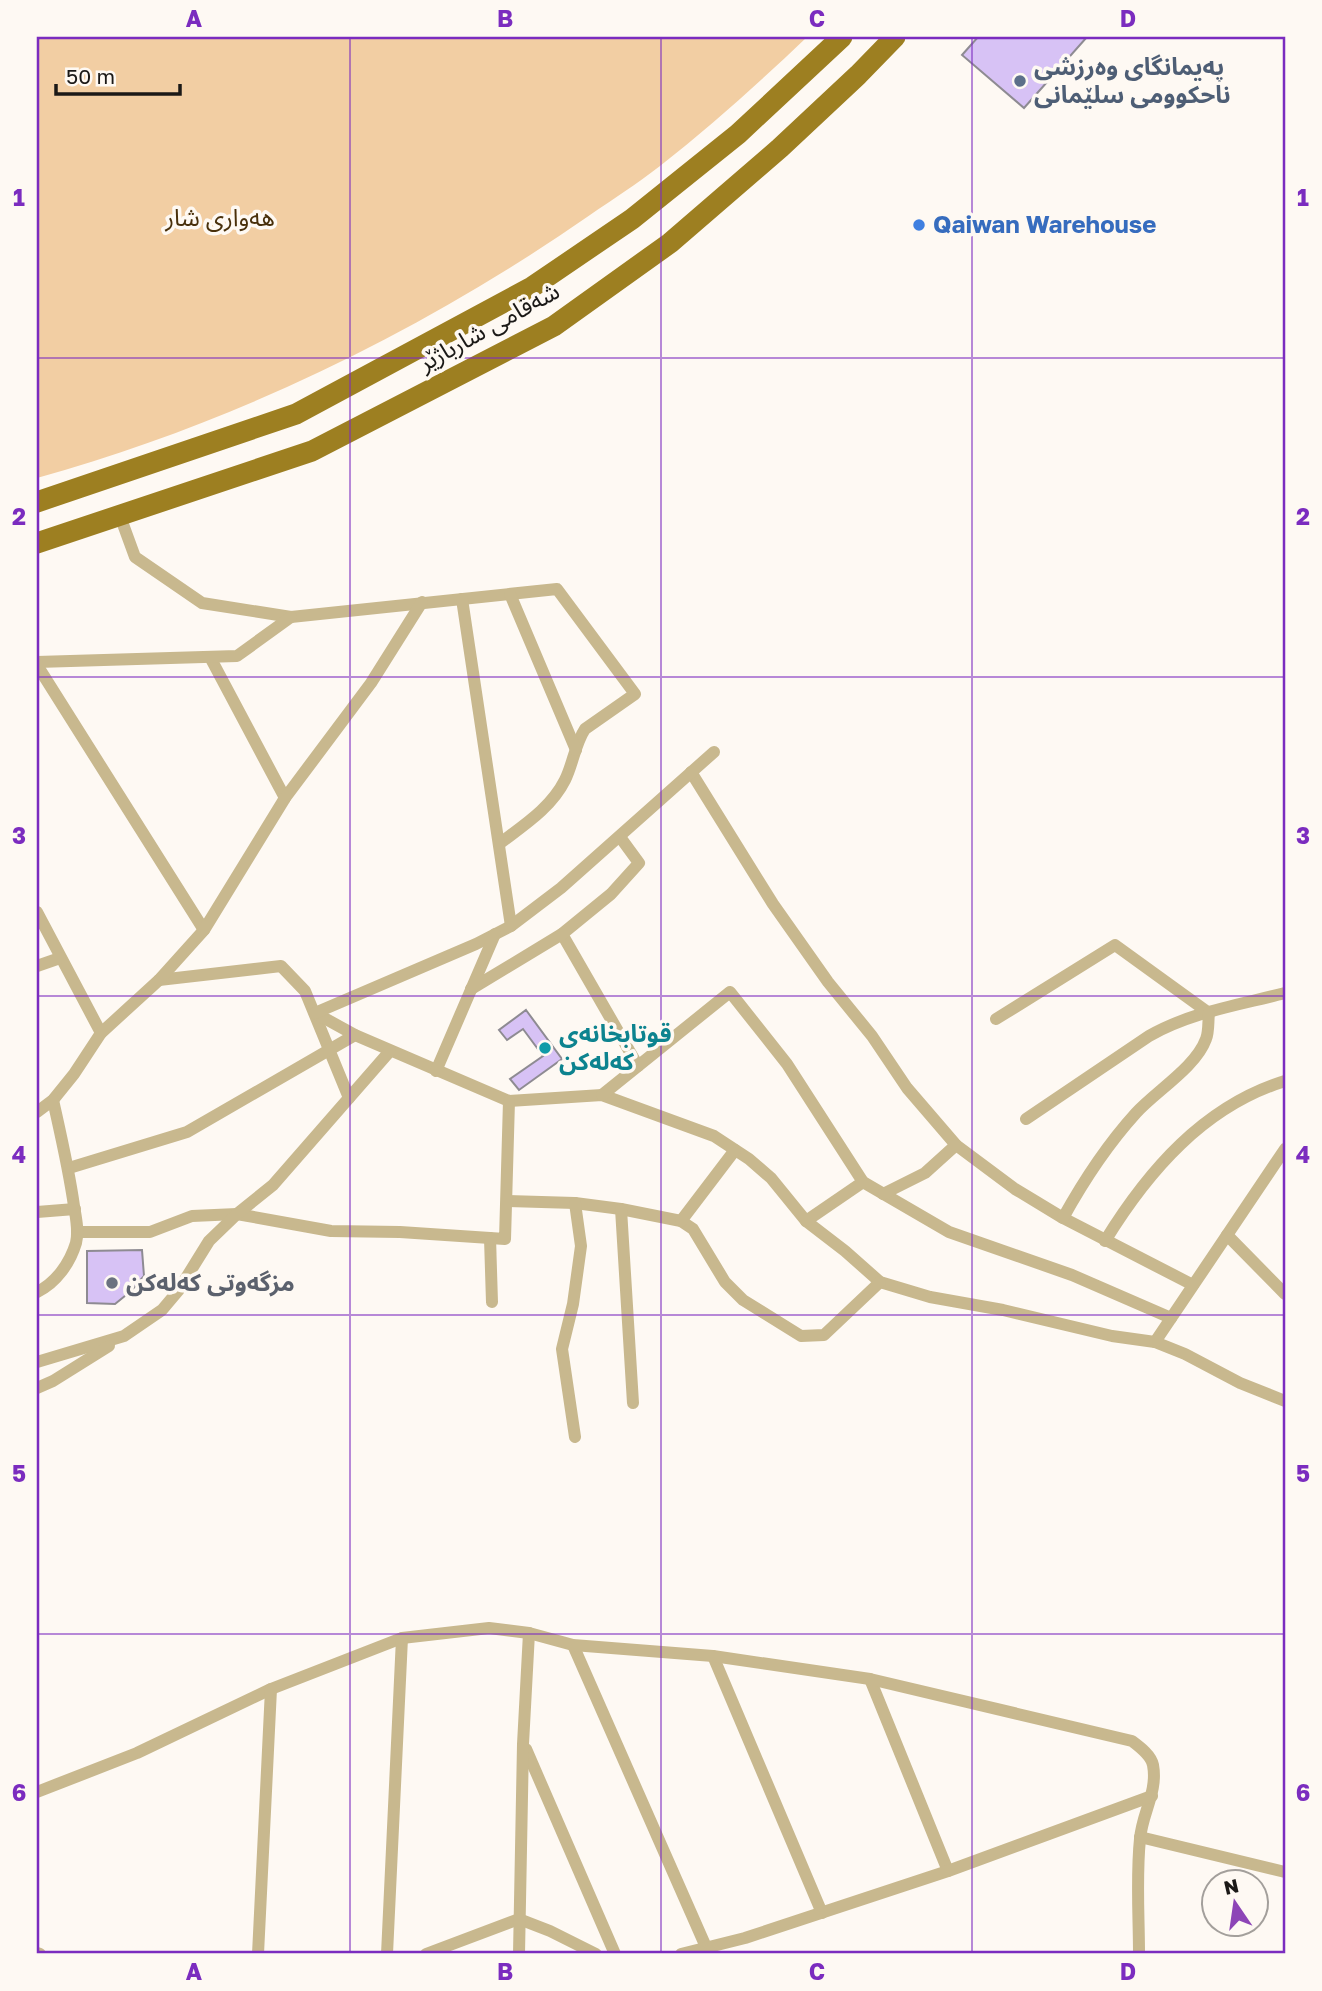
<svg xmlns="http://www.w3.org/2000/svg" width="1322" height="1991" font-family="'Golos Text','Noto Sans Arabic',sans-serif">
<rect width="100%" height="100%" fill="#fef9f3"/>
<!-- green -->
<path fill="#f2cea3" d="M37,37H807C760,82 711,126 660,166C637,184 613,199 590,215C422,332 234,423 37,478Z"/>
<!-- building -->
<g fill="#d7c2f5" stroke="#8e8b92" stroke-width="2">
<polygon points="978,37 1087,37 1024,108 962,55"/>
<polygon points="526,1010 562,1059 519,1090 510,1079 543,1056 523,1029 507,1040 499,1030"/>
<polygon points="142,1250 144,1276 131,1291 115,1304 87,1303 87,1251"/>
</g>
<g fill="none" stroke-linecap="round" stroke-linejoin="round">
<!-- street -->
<g stroke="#c8b88e" stroke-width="12">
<path d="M120,516L135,557L202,603L291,617L557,589L635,694L585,729C575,744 573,764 565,780C551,808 524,825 499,844"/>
<polyline points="510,594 576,750"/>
<polyline points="462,599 511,926"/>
<polyline points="210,657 285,798"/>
<polyline points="37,662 237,656 291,617"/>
<polyline points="37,665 204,930"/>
<polyline points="691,772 773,904 828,982 872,1036 907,1088 956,1145 1015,1189 1063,1218 1193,1285"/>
<polyline points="37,912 101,1033"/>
<polyline points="562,934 638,1066"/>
<polyline points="37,966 60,958"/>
<polyline points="159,980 281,966 305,991 349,1098"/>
<polyline points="471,989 562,934 611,894 639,863 620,837"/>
<polyline points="315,1013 355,1035 509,1101 602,1095 714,1136 749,1159 771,1178 806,1221 845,1251 880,1282 930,1297 1003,1310 1112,1336 1155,1342 1185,1354 1240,1383 1285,1401"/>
<polyline points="315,1013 476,944 511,926 561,888 714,752"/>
<polyline points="996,1019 1115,945 1209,1013"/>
<polyline points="436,1071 495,934"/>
<polyline points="602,1095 730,992 787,1064 863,1182 949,1232 1072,1275 1171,1318"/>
<polyline points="37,1112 53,1100 74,1074 101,1033 159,980 204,930 285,798 371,683 422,602"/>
<path d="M1026,1119L1149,1036C1191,1012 1239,1005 1285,993"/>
<polyline points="69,1168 187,1132 355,1035"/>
<polyline points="883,1194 925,1173 956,1145"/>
<polyline points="507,1201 575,1203 621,1209 681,1221 693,1229 725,1282 743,1300 801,1336 824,1335 880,1282"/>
<polyline points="575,1203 581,1246 573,1304 562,1349 575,1437"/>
<polyline points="621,1209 633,1403"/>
<polyline points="37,1212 75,1209"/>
<path d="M1063,1218C1084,1180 1107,1145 1136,1113C1156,1091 1196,1067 1206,1039C1209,1032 1208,1021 1209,1013"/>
<polyline points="681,1221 735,1150"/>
<polyline points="806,1221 863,1182"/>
<polyline points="77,1232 150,1232 192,1216 237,1214 331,1231 400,1232 505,1239 509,1101"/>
<polyline points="1227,1235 1285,1294"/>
<polyline points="490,1238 492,1302"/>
<path d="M1105,1241C1148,1171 1204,1106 1285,1081"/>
<path d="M37,1292C56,1283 70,1263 76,1243C79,1231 76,1218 74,1206C69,1170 61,1136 53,1100"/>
<polyline points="1155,1342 1285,1149"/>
<polyline points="37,1362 124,1336 162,1310 178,1291 209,1241 237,1214 273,1185 390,1051"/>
<polyline points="37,1388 53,1381 109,1346"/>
<polyline points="573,1645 706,1947"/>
<polyline points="713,1656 822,1913"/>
<polyline points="870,1679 948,1871"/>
<polyline points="526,1749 615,1954"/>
<path d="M37,1792L137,1753L271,1689L402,1638L489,1628L529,1633L573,1645L713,1656L870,1679L1132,1741C1140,1747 1151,1755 1153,1765C1158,1792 1142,1813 1140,1839C1136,1877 1139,1916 1139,1954"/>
<polyline points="1140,1837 1285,1872"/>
<polyline points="37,1953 40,1954"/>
<polyline points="258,1954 271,1689"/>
<polyline points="387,1954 402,1638"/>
<polyline points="426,1954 519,1919 550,1931 596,1954"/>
<polyline points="519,1954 523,1744 529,1633"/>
<polyline points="681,1954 745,1938 948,1871 1152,1796"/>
</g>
<!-- primary -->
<g stroke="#9d7f21" stroke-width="21">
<polyline points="37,502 296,414 532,287 632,219 738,134 842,37"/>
<polyline points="37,543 312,451 554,326 670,243 780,148 858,75 895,37"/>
</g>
</g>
<!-- grid -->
<path fill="none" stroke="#7b2cbf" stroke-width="2" stroke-opacity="0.55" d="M350,37V1954M661,37V1954M972,37V1954M37,358H1285M37,677H1285M37,996H1285M37,1315H1285M37,1634H1285"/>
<!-- markers -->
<circle fill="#5c6f8a" stroke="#fef9f3" stroke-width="2.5" cx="1020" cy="81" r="7"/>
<circle fill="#3f7fe0" stroke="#fef9f3" stroke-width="2.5" cx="919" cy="225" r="7"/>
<circle fill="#0f9aa8" stroke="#fef9f3" stroke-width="2.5" cx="545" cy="1048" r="7"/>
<circle fill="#6b7280" stroke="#fef9f3" stroke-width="2.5" cx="112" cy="1283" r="7"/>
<g text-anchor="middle" stroke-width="7" stroke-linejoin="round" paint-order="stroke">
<!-- service labels -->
<g font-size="24" font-weight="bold" fill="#4e5e75" stroke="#fef9f3" text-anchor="start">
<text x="1034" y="75">پەیمانگای وەرزشی<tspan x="1034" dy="28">ناحکوومی سلێمانی</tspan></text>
</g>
<!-- park labels -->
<g font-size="24" fill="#49300b" stroke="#fef9f3">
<text x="220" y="226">هەواری شار</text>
</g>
<!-- shop labels -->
<g font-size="24" font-weight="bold" fill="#366cbe" stroke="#fef9f3" text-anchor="start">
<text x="933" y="233">Qaiwan Warehouse</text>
</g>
<!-- street labels -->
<g font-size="24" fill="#1b1917" stroke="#fef9f3">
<text transform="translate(489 327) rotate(-29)" y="8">شەقامی شارباژێر</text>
</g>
<!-- culture labels -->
<g font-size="24" font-weight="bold" fill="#0d838f" stroke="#fef9f3" text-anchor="start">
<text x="559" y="1042">قوتابخانەی<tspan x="559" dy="28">کەلەکن</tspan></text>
</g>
<!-- worship labels -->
<g font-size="24" font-weight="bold" fill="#5b616d" stroke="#fef9f3" text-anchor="start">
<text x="126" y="1291">مزگەوتی کەلەکن</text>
</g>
</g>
<!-- border -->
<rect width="1322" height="1991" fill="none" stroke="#fef9f3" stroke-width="77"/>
<!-- north arrow -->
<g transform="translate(1235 1903) rotate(347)"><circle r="33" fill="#fef9f3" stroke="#a39f9b" stroke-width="2"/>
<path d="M0-5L12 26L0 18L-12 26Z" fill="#8d45b7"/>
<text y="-10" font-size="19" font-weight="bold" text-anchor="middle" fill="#1b1917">N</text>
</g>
<!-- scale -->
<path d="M56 84v10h124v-10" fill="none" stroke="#1b1917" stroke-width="3.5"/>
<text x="66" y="84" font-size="21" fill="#1b1917" stroke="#fef9f3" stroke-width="5" paint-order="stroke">50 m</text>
<rect x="38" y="38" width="1246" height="1914" fill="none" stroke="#7b2cbf" stroke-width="2.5"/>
<g font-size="23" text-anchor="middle" font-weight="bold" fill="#7b2cbf">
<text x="194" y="27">A</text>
<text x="505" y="27">B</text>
<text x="817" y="27">C</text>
<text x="1128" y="27">D</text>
<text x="19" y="206">1</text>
<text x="1303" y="206">1</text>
<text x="19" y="525">2</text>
<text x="1303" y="525">2</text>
<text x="19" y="844">3</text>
<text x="1303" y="844">3</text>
<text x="19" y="1163">4</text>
<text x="1303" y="1163">4</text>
<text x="19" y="1482">5</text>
<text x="1303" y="1482">5</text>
<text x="19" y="1801">6</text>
<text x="1303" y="1801">6</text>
<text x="194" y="1980">A</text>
<text x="505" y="1980">B</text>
<text x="817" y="1980">C</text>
<text x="1128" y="1980">D</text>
</g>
</svg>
